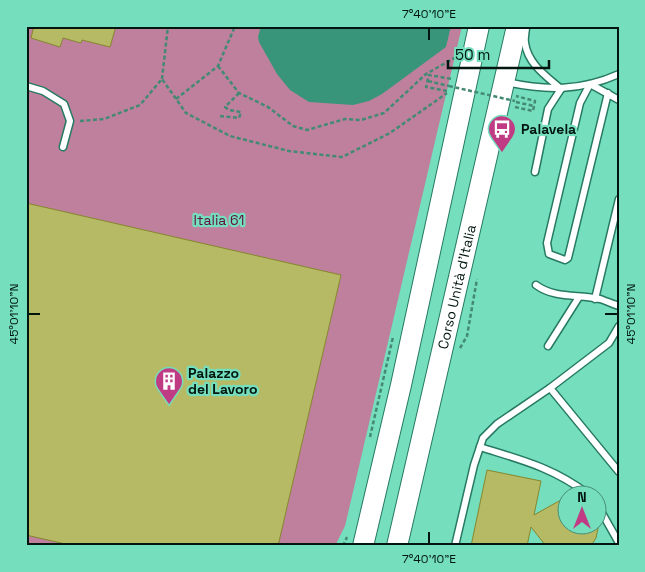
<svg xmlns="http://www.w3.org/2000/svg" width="645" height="572" font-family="'Space Grotesk',sans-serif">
<rect width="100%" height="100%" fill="#75debd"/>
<!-- green -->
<polygon fill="#be809c" points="26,26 462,26 345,526 335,546 26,546"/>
<!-- water -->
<polygon fill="#38957a" points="261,26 451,26 446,47 382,94 369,101 353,105 309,102 290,90 277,74 259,42 258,37"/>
<!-- building -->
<g fill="#b7ba64" stroke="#85872f">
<polygon points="34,26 116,26 110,47 82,40 81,43 63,38 60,47 31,38"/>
<polygon points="26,203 341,275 278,546 74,546 26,535"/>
<polygon points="487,470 541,481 534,515 559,501 568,499 568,524 599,524 596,538 591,546 546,546 531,527 527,546 471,546"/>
</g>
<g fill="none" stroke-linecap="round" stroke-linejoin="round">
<!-- lane casing -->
<g stroke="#267a62" stroke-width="9">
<g id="lane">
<path d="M526,27C526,32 524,37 525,43C528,64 546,76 561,89"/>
<path d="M506,82C546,91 581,91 619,74"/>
<polyline points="26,86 43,91 64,104 70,121 63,147"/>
<polyline points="608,93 568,258 565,260 549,254 547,243 580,103 590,84 619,100"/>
<polyline points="535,172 548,109 561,89"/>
<path d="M536,285C555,299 578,294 600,299C606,301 613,304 619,306"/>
<polyline points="595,299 619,199"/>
<polyline points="548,346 579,297"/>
<polyline points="550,388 619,472"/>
<path d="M480,447C521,460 552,467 588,494"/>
<polyline points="598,506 619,543"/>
<polyline points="455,546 474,465 483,438 497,424 550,388 609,343 619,326"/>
</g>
</g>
<!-- primary casing -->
<g stroke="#267a62" stroke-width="22">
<g id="primary">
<polyline points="363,546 401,385 479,26"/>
<path id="s1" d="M397,546L517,26"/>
</g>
</g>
<!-- path -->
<g stroke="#448973" stroke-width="2.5" stroke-dasharray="4 2.5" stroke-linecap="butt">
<polyline points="218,66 239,93 268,107 293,126 307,130 345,119 361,120 384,113 426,74 456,57"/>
<polyline points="162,79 168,26"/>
<polyline points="428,81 449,86"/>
<polyline points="447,91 426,87 429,75 452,79"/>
<polyline points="176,99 218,66 235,26"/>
<polyline points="516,102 534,106"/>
<polyline points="515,107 533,111 535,101 516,96"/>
<polyline points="220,116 239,118 241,112 229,110 225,107 239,93"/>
<polyline points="80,121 104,119 140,105 162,79 186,113 230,136 289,151 342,157 390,133 447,93"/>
<polyline points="460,348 467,336 477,279"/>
<polyline points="370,437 393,337"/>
<polyline points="343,546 347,537"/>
</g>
<!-- lane -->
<use href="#lane" stroke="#fff" stroke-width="6"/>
<!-- primary -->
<use href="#primary" stroke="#fff" stroke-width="20"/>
<!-- path-bridge -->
<polyline stroke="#448973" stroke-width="2.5" stroke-dasharray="4 2.5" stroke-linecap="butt" points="449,86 515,101"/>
</g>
<!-- ticks -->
<path fill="none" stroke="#01160f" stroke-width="2" d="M429,28V40M28,314H40M605,314H618M429,532V544"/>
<!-- icons -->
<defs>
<g id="bus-pin" transform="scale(1.4375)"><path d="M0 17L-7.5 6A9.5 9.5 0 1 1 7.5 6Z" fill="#bf3c84" stroke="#75debd"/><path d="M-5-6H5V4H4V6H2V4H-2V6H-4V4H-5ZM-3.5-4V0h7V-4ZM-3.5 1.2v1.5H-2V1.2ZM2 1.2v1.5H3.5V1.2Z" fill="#fff"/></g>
<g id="building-pin" transform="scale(1.4375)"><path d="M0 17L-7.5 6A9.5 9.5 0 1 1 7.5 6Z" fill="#bf3c84" stroke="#75debd"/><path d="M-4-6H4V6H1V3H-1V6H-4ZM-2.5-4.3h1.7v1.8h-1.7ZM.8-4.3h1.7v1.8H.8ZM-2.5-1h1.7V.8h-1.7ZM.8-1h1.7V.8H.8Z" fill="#fff"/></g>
</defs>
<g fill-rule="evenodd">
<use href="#bus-pin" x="502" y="129"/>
<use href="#building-pin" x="169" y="381"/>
</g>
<g text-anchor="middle" stroke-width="4.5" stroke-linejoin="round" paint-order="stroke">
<!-- poi labels -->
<g font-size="14" font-weight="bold" fill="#01160f" stroke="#75debd" text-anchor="start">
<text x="521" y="134">Palavela</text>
<text x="188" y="378">Palazzo<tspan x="188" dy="16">del Lavoro</tspan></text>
</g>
<!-- park labels -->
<g font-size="14" fill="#600f3e" stroke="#75debd">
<text x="219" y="225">Italia 61</text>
</g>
<!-- street labels -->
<g font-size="14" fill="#01160f" stroke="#75debd">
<text dy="5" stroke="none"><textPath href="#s1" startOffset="266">Corso Unità d'Italia</textPath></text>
</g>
</g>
<!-- border -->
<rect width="645" height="572" fill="none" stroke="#75debd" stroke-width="55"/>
<!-- north arrow -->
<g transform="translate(582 510)"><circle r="24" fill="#75debd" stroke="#478e77"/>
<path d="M0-4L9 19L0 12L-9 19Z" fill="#bf3c84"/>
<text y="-8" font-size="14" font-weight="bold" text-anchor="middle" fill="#01160f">N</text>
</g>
<!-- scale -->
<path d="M448 60v8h101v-8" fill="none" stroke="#01160f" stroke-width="2.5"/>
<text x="455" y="60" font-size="15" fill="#01160f" stroke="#75debd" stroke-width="4" paint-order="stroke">50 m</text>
<rect x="28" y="28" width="590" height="516" fill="none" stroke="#01160f" stroke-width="2"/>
<g font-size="12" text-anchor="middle" fill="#01160f">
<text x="429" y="18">7°40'10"E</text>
<text transform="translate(14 314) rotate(-90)" y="4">45°01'10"N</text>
<text transform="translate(631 314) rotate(-90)" y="4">45°01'10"N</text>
<text x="429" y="563">7°40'10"E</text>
</g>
</svg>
